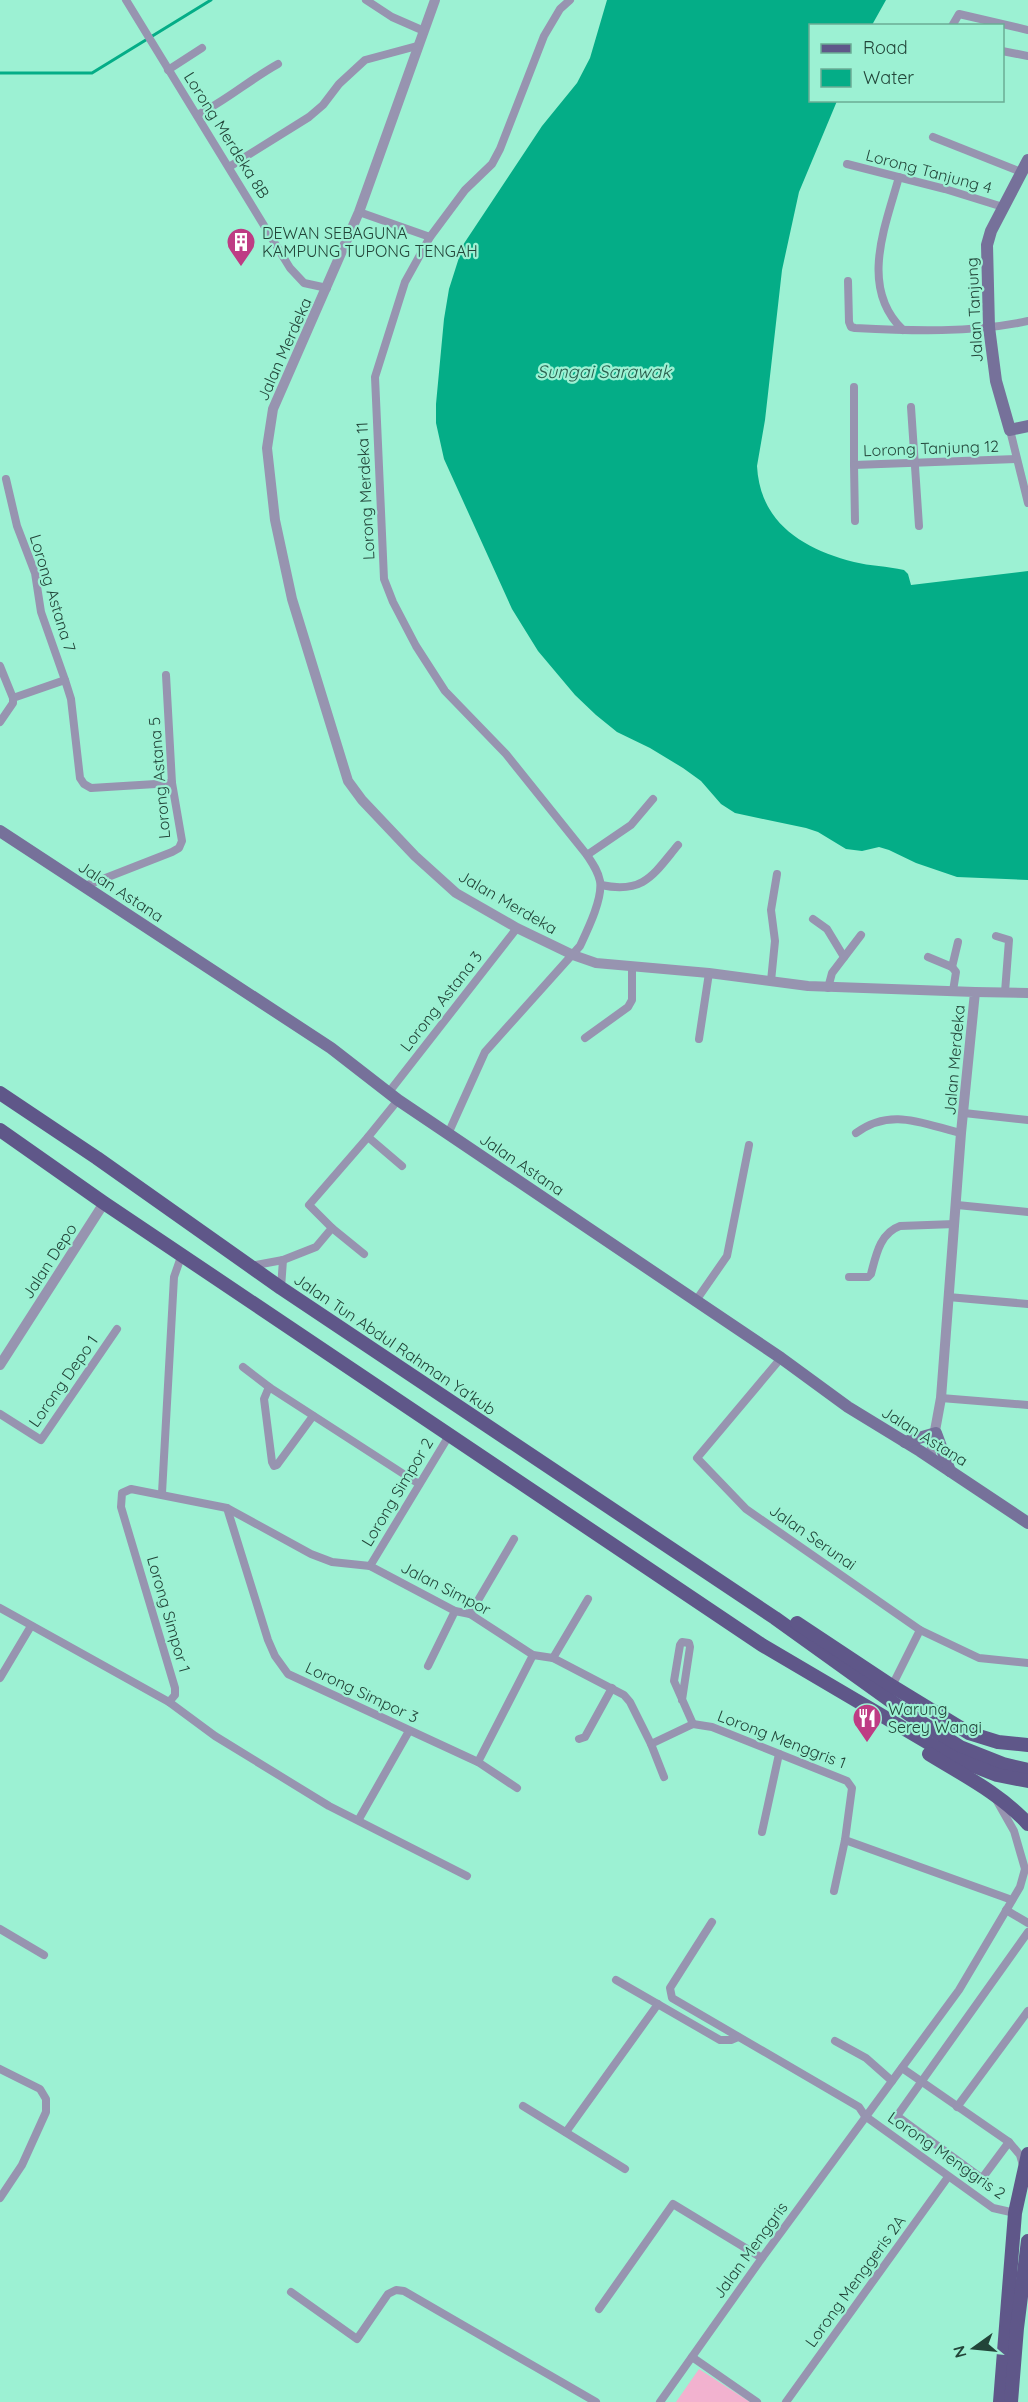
<svg xmlns="http://www.w3.org/2000/svg" width="1028" height="2402" font-family="Quicksand,sans-serif">
<rect width="100%" height="100%" fill="#9cf1d3"/>
<!-- green -->
<polygon fill="#f2b2cf" points="699,2369 750,2402 676,2402"/>
<!-- water -->
<path fill="#04ad87" d="M607,0H886L872,25L810,26V100L837,101L799,192L782,270L765,420L757,466C760,523 803,549 854,562C870,566 887,566 904,570L908,574L911,585L1028,571V880L957,877L916,863L889,850L879,847L862,851L846,849L818,832L806,828L735,813L721,804L701,781L683,768L650,748L617,732L596,715L575,695L538,651L512,609L444,459L436,423V404L444,319L449,289L463,245L542,126L577,83L590,58Z"/>
<g fill="none" stroke-linecap="round" stroke-linejoin="round">
<!-- stream -->
<polyline stroke="#04ad87" stroke-width="3" points="0,73 92,73 211,0"/>
<!-- minor -->
<g stroke="#9794b0" stroke-width="8">
<polyline points="126,0 290,268 304,283 327,288"/>
<polyline points="366,0 392,17 424,31"/>
<polyline points="952,26 959,14 1028,30"/>
<polyline points="1002,51 1028,56"/>
<polyline points="168,70 202,48"/>
<path d="M197,115C226,101 249,80 278,64"/>
<polyline points="933,137 1021,172"/>
<polyline points="847,164 945,189 1003,207"/>
<polyline points="229,167 309,117 323,105 339,84 365,60 417,46"/>
<path d="M899,177C885,227 859,288 903,330"/>
<polyline points="359,212 430,237"/>
<path d="M848,281L849,322L851,327L855,328C912,331 972,333 1028,321"/>
<polyline points="854,387 854,465 1016,459"/>
<polyline points="911,407 919,526"/>
<polyline points="1010,430 1028,503"/>
<polyline points="854,465 855,521"/>
<polyline points="6,479 17,526 35,573 41,612 65,680"/>
<polyline points="0,666 13,698"/>
<polyline points="0,722 13,703 13,698 65,680 71,699 80,778 84,784 91,788 172,783"/>
<polyline points="587,855 631,825 653,799"/>
<path d="M601,885C644,894 653,875 678,845"/>
<polyline points="85,886 172,852 179,848 182,841 172,783 166,675"/>
<polyline points="813,919 827,929 844,957"/>
<polyline points="996,936 1009,940 1005,992"/>
<polyline points="928,957 952,967 956,972 953,991"/>
<polyline points="952,967 958,942"/>
<polyline points="771,981 775,941 771,910 777,874"/>
<polyline points="828,988 832,973 861,935"/>
<polyline points="585,1038 628,1007 632,1000 632,967"/>
<polyline points="699,1039 709,973"/>
<polyline points="389,1092 517,928"/>
<polyline points="964,1113 1028,1120"/>
<path d="M856,1133C891,1107 923,1124 961,1133"/>
<path d="M448,1134L485,1052L580,946C587,931 603,899 600,881C598,871 593,864 587,855L506,754L445,691L416,646L393,602L384,579L375,377L405,282L430,237L465,190L492,164L500,149L544,36L560,9L570,0"/>
<polyline points="368,1137 402,1166"/>
<polyline points="957,1205 1028,1212"/>
<polyline points="332,1228 364,1254"/>
<polyline points="251,1266 283,1260 316,1247 332,1228 309,1205 368,1137 398,1100"/>
<path d="M849,1277H868L871,1274C876,1255 880,1233 900,1226L955,1224"/>
<polyline points="281,1288 283,1260"/>
<polyline points="948,1297 1028,1304"/>
<polyline points="695,1302 727,1256 749,1145"/>
<polyline points="781,1358 697,1458 746,1509 920,1630 979,1658 1028,1663"/>
<polyline points="243,1367 269,1387 419,1484"/>
<polyline points="269,1387 264,1399 272,1462 274,1466 277,1465 313,1416"/>
<polyline points="941,1398 1028,1405"/>
<polyline points="0,1414 41,1440 117,1329"/>
<polyline points="162,1493 174,1277 182,1254"/>
<polyline points="227,1508 268,1640 275,1656 288,1674 478,1762 517,1788"/>
<polyline points="370,1566 450,1434"/>
<polyline points="0,1608 169,1702 215,1736 329,1806 467,1876"/>
<polyline points="470,1614 514,1539"/>
<polyline points="553,1658 588,1599"/>
<polyline points="428,1666 455,1611"/>
<polyline points="0,1678 31,1626"/>
<polyline points="892,1686 920,1630"/>
<polyline points="682,1700 690,1647 689,1643 682,1642 680,1645 674,1681 693,1724"/>
<polyline points="169,1702 175,1695 175,1688 121,1507 122,1493 131,1489 227,1508 311,1554 332,1562 370,1566 455,1611 470,1614 533,1655 553,1658 624,1695 630,1702 651,1744 664,1777"/>
<polyline points="579,1739 585,1737 612,1688"/>
<polyline points="651,1744 693,1724 712,1727 847,1781 852,1788 845,1840 834,1891"/>
<polyline points="478,1762 533,1655"/>
<polyline points="359,1819 409,1731"/>
<polyline points="762,1832 779,1754"/>
<polyline points="845,1840 1012,1900"/>
<polyline points="1006,1910 1028,1923"/>
<polyline points="712,1922 670,1988 672,1998 859,2107 865,2116 993,2208 1015,2213"/>
<polyline points="0,1929 44,1955"/>
<polyline points="616,1980 720,2040 731,2040 738,2037"/>
<polyline points="835,2041 866,2058 892,2081"/>
<polyline points="902,2068 1009,2142 1020,2155 1023,2165"/>
<polyline points="0,2069 40,2089 46,2099 46,2112 22,2165 0,2198"/>
<polyline points="523,2106 625,2169"/>
<polyline points="957,2107 1028,2011"/>
<polyline points="566,2132 658,2004"/>
<polyline points="1009,2142 983,2177 980,2177 897,2116 1028,1932"/>
<polyline points="291,2292 357,2339 388,2294 396,2290 404,2291 596,2402"/>
<polyline points="599,2309 673,2204 762,2258"/>
<polyline points="692,2357 757,2402"/>
<polyline points="660,2402 762,2258 959,1990 1020,1887 1025,1869 1014,1831 997,1801"/>
<polyline points="786,2402 948,2177"/>
</g>
<!-- tertiary -->
<g stroke="#9794b0" stroke-width="10">
<polyline points="435,0 359,212 273,409 267,448 275,520 292,599 348,781 362,800 415,856 456,893 517,928 573,955 596,963 709,973 808,986 975,992 961,1133 941,1398 930,1458"/>
<polyline points="975,992 1028,993"/>
<polyline points="0,1365 104,1203"/>
</g>
<!-- secondary -->
<g stroke="#76719a" stroke-width="12">
<polyline points="1028,160 991,231 987,245 989,327 996,381 1010,430 1028,426"/>
<polyline points="0,831 331,1048 398,1100 781,1358 848,1407 920,1451 1028,1523"/>
<polyline points="905,1442 936,1433 950,1471"/>
</g>
<!-- primary -->
<g stroke="#5f5789" stroke-width="14">
<polyline points="0,1093 97,1158 281,1288 775,1618 913,1717 960,1747 1003,1764 1028,1770"/>
<polyline points="0,1130 104,1203 762,1645 954,1758 997,1775 1028,1781"/>
<polyline points="797,1623 892,1686 969,1733 998,1742 1028,1745"/>
<path d="M929,1754C963,1775 1001,1794 1028,1824"/>
<polyline points="1000,2402 1015,2213 1028,2154"/>
<polyline points="1011,2402 1017,2328 1028,2241"/>
</g>
</g>
<!-- icons -->
<defs>
<g id="building-pin" transform="scale(1.5)"><path d="M0 17L-7.5 6A9.5 9.5 0 1 1 7.5 6Z" fill="#be3c84" stroke="#9cf1d3"/><path d="M-4-6H4V6H1V3H-1V6H-4ZM-2.5-4.3h1.7v1.8h-1.7ZM.8-4.3h1.7v1.8H.8ZM-2.5-1h1.7V.8h-1.7ZM.8-1h1.7V.8H.8Z" fill="#fff"/></g>
<g id="restaurant-pin" transform="scale(1.5)"><path d="M0 17L-7.5 6A9.5 9.5 0 1 1 7.5 6Z" fill="#be3c84" stroke="#9cf1d3"/><path d="M-5-6h1v4h1v-4h1v4h1v-4h1v5L-1.5 .5V6h-2V.5L-5-1ZM5-6V6H3V1.5H1.5Q1.5-4 5-6Z" fill="#fff"/></g>
</defs>
<g fill-rule="evenodd">
<use href="#building-pin" x="241" y="242"/>
<use href="#restaurant-pin" x="867" y="1718"/>
</g>
<g text-anchor="middle" stroke-width="4.5" stroke-linejoin="round" paint-order="stroke">
<!-- street labels -->
<g font-size="16" fill="#224539" stroke="#9cf1d3">
<text transform="translate(227 135) rotate(58)" y="6">Lorong Merdeka 8B</text>
<text transform="translate(929 171) rotate(15)" y="6">Lorong Tanjung 4</text>
<text transform="translate(974 310) rotate(-93)" y="6">Jalan Tanjung</text>
<text transform="translate(284 349) rotate(-66)" y="6">Jalan Merdeka</text>
<text transform="translate(931 448) rotate(-2)" y="6">Lorong Tanjung 12</text>
<text transform="translate(365 491) rotate(-93)" y="6">Lorong Merdeka 11</text>
<text transform="translate(53 593) rotate(73)" y="6">Lorong Astana 7</text>
<text transform="translate(159 778) rotate(-95)" y="6">Lorong Astana 5</text>
<text transform="translate(121 891) rotate(33)" y="6">Jalan Astana</text>
<text transform="translate(508 902) rotate(30)" y="6">Jalan Merdeka</text>
<text transform="translate(441 1001) rotate(-52)" y="6">Lorong Astana 3</text>
<text transform="translate(954 1060) rotate(-85)" y="6">Jalan Merdeka</text>
<text transform="translate(522 1164) rotate(34)" y="6">Jalan Astana</text>
<text transform="translate(49 1261) rotate(-57)" y="6">Jalan Depo</text>
<text transform="translate(395 1344) rotate(34)" y="6">Jalan Tun Abdul Rahman Ya'kub</text>
<text transform="translate(63 1381) rotate(-55)" y="6">Lorong Depo 1</text>
<text transform="translate(925 1436) rotate(32)" y="6">Jalan Astana</text>
<text transform="translate(397 1492) rotate(-59)" y="6">Lorong Simpor 2</text>
<text transform="translate(813 1537) rotate(35)" y="6">Jalan Serunai</text>
<text transform="translate(446 1588) rotate(27)" y="6">Jalan Simpor</text>
<text transform="translate(169 1614) rotate(74)" y="6">Lorong Simpor 1</text>
<text transform="translate(362 1692) rotate(25)" y="6">Lorong Simpor 3</text>
<text transform="translate(782 1739) rotate(21)" y="6">Lorong Menggris 1</text>
<text transform="translate(947 2155) rotate(35)" y="6">Lorong Menggris 2</text>
<text transform="translate(750 2250) rotate(-54)" y="6">Jalan Menggris</text>
<text transform="translate(855 2281) rotate(-54)" y="6">Lorong Menggeris 2A</text>
</g>
<!-- poi labels -->
<g font-size="16" fill="#224539" stroke="#9cf1d3" text-anchor="start">
<text x="262" y="239">DEWAN SEBAGUNA<tspan x="262" dy="18">KAMPUNG TUPONG TENGAH</tspan></text>
<text x="888" y="1715">Warung<tspan x="888" dy="18">Serey Wangi</tspan></text>
</g>
<!-- water labels -->
<g font-size="18" font-style="italic" fill="#2a5f4e" stroke="#9cf1d3">
<text x="604" y="378">Sungai Sarawak</text>
</g>
</g>
<!-- legend -->
<rect x="809" y="24" width="195" height="78" fill="#9cf1d3" stroke="#6bac95" stroke-width="1.5"/>
<rect x="821" y="44" width="30" height="9" fill="#5f5789" stroke="#6bac95" stroke-width="1.5"/>
<text x="863" y="54" font-size="18" fill="#224539">Road</text>
<rect x="821" y="69" width="30" height="18" fill="#04ad87" stroke="#6bac95" stroke-width="1.5"/>
<text x="863" y="84" font-size="18" fill="#224539">Water</text>
<!-- north arrow -->
<g transform="translate(974 2348) rotate(255)" stroke="#9cf1d3" stroke-width="4.5" paint-order="stroke">
<path d="M0-4.5L10 22L0 15L-10 22Z" fill="#224539"/>
<text y="-9" font-size="16" font-weight="bold" text-anchor="middle" fill="#224539">N</text>
</g>
</svg>
